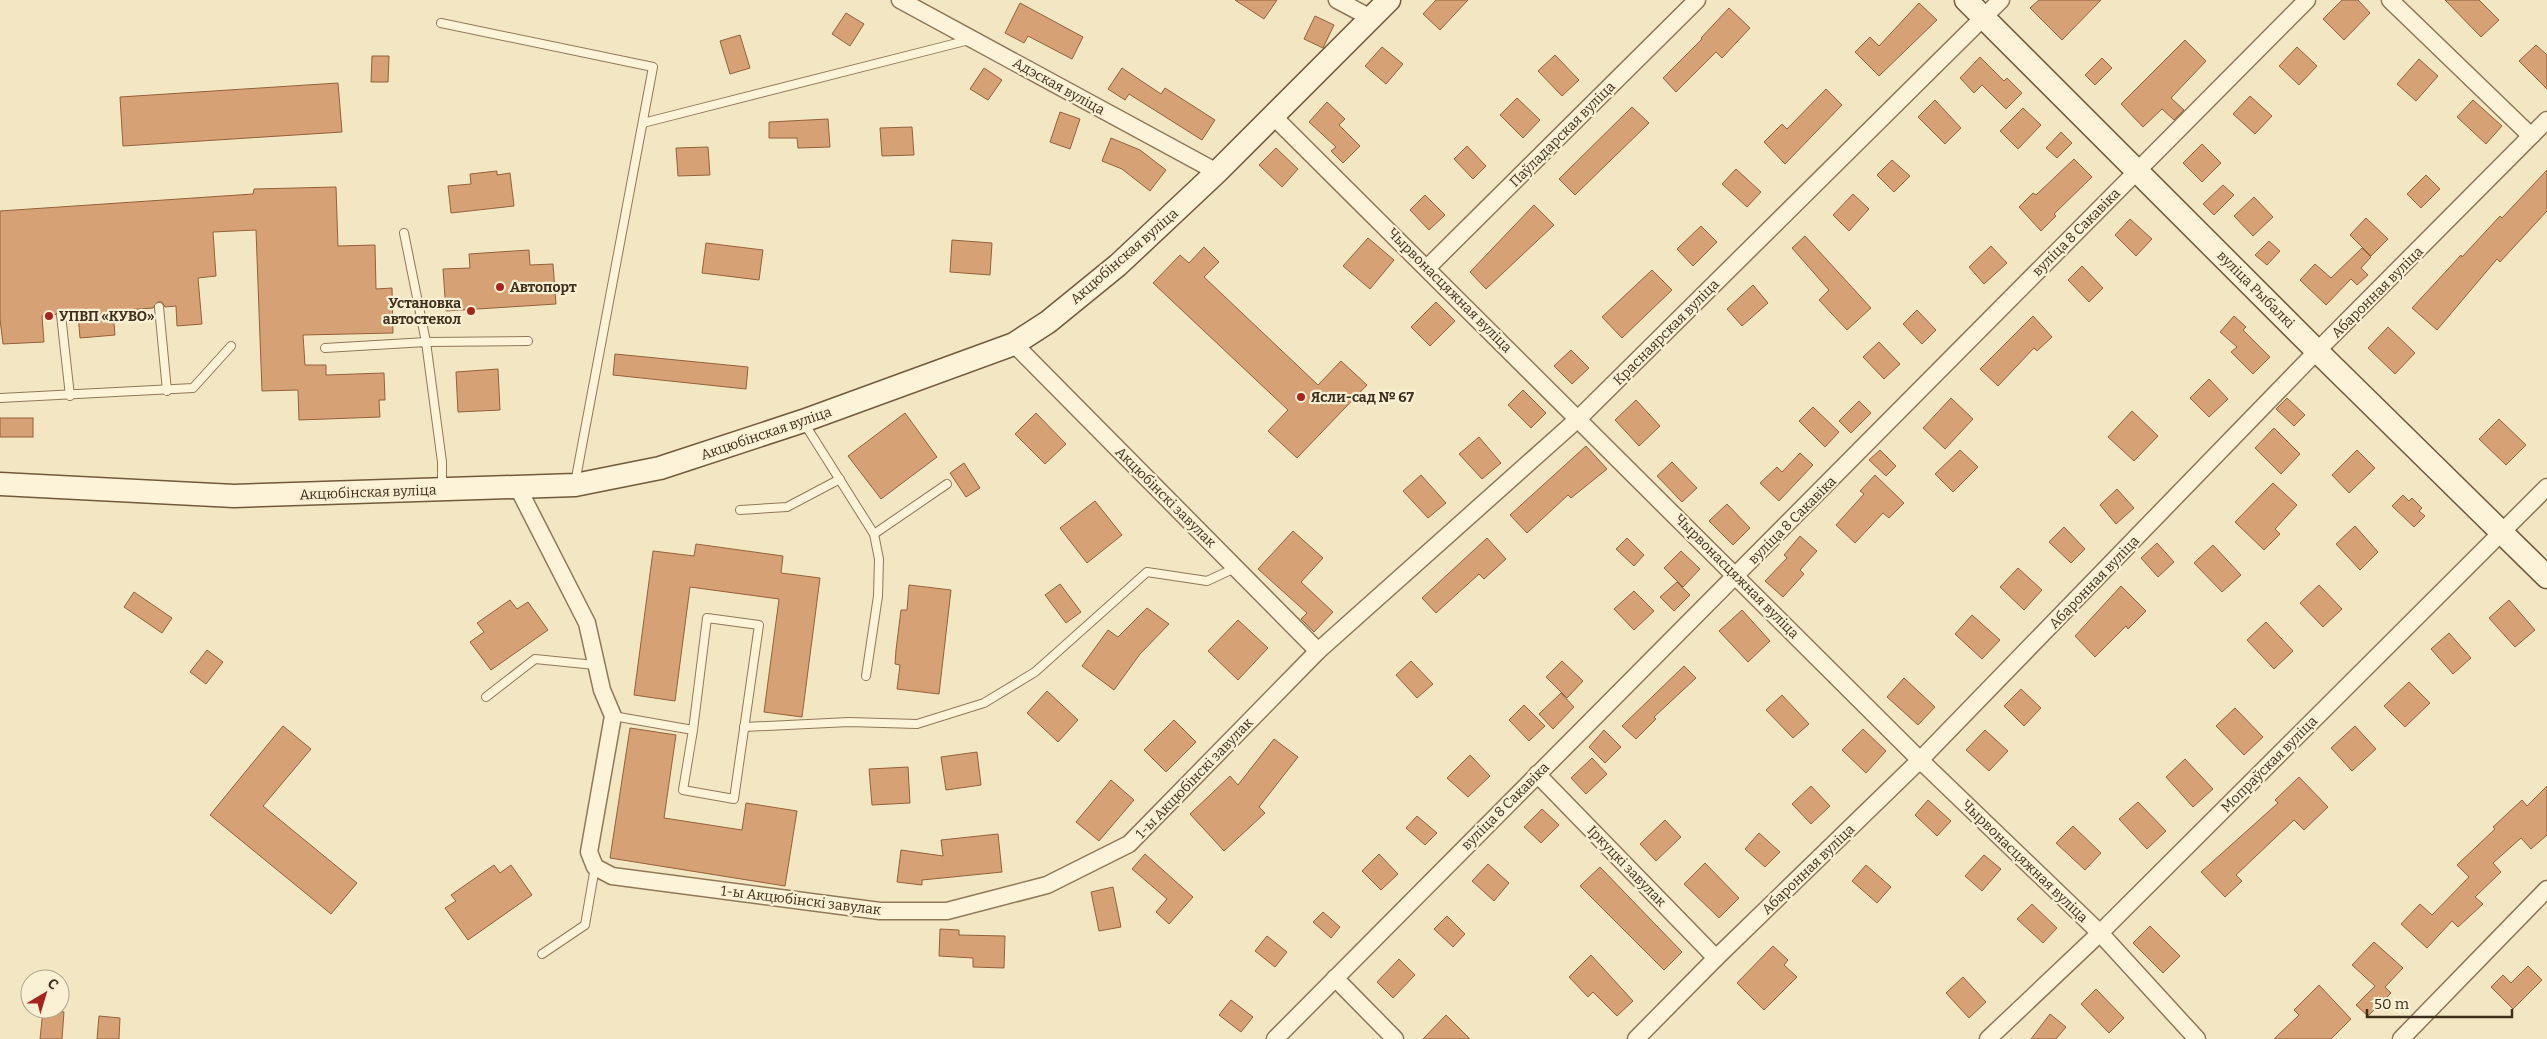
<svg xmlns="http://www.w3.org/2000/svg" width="2547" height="1039" font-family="Bitter,serif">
<rect width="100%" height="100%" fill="#f3e7c3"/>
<!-- building -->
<g fill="#d6a174" stroke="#93613a">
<polygon points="1235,0 1277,0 1264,19"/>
<polygon points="1436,0 1468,0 1440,30 1423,14"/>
<polygon points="2039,0 2101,0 2062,40 2030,8"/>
<polygon points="2342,0 2358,0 2370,13 2344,40 2323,19"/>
<polygon points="2445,0 2479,0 2499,20 2481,37"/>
<polygon points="1020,3 1083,37 1072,59 1028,36 1024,43 1005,33"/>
<polygon points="1919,3 1937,20 1879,76 1855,52 1870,37 1879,46"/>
<polygon points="1729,8 1750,28 1722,58 1716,52 1676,92 1663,78 1702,39 1701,38"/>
<polygon points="846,13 864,24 850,46 832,34"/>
<polygon points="1315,16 1334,25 1323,48 1304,39"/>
<polygon points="740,35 750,68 730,74 720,41"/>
<polygon points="2185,40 2206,61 2171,98 2184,110 2174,120 2162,109 2143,127 2121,104"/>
<polygon points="2536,45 2547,55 2547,89 2519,61"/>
<polygon points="1382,47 1403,64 1386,84 1365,66"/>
<polygon points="2297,47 2317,66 2299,85 2279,66"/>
<polygon points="1555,55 1579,80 1562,96 1538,71"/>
<polygon points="372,56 389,56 388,82 371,82"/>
<polygon points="1980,57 2004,81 2007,78 2022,93 2006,109 1982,85 1974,93 1960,78"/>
<polygon points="2102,58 2112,68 2095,85 2085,75"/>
<polygon points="2419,59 2438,76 2416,101 2397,84"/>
<polygon points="984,68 1002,80 988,100 970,89"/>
<polygon points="1122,68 1161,94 1165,88 1215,120 1202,140 1129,94 1125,100 1108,89"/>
<polygon points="338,83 342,132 123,146 120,97"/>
<polygon points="1826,89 1842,105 1785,164 1764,142 1782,124 1787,129"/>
<polygon points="2250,96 2272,116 2255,134 2233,114"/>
<polygon points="1517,98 1540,120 1523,138 1500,115"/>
<polygon points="1935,100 1961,128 1945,144 1918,117"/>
<polygon points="2473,100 2502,126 2486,144 2457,117"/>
<polygon points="1327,102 1345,119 1339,125 1360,146 1343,163 1331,151 1336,147 1309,122"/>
<polygon points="1632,107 1649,123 1575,195 1559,179"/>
<polygon points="2023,108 2041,125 2018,149 2000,131"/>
<polygon points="1060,112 1080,119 1070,149 1050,142"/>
<polygon points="828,119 830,147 798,148 797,138 769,138 769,122"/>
<polygon points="912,127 914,155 882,156 880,128"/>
<polygon points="2061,132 2072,143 2057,158 2046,148"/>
<polygon points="1111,138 1140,150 1166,170 1150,191 1122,169 1102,161"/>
<polygon points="2202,144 2221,163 2202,182 2183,163"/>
<polygon points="1467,146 1486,166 1473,179 1454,159"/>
<polygon points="708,147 710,175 678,176 676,148"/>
<polygon points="1276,148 1298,169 1282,187 1259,165"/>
<polygon points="2074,159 2092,177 2054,214 2056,216 2041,231 2019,207 2033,193 2036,195"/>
<polygon points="1892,160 1910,176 1894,192 1877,175"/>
<polygon points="1736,169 1761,192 1747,207 1722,184"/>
<polygon points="2547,170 2547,211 2500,262 2497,259 2437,330 2412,308 2461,255 2462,257 2500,216 2502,218"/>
<polygon points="497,171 497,175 510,173 514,206 451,213 448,186 471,184 470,174"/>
<polygon points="2426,175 2440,189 2421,208 2407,194"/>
<polygon points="2223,185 2234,195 2214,215 2203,204"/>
<polygon points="336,187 338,246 375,245 376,289 392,288 393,333 303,335 305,365 326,365 326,375 384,373 385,400 379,400 380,417 299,420 298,390 262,391 256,230 213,232 216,276 198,278 202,324 177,326 176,306 165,307 162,302 158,302 153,308 113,311 115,335 80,338 78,313 67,314 61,309 55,315 42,316 44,342 3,344 0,319 0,211 253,194 254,189"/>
<polygon points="1853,194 1869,209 1849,231 1833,215"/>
<polygon points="1425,195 1445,215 1429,230 1410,210"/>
<polygon points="2254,197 2273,217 2253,236 2234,216"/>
<polygon points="1534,205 1554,225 1486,289 1470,272"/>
<polygon points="2366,218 2388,239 2371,256 2350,235"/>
<polygon points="2130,219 2152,239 2136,256 2115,235"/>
<polygon points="1701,226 1717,242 1693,266 1677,249"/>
<polygon points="1805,236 1871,308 1847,330 1819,300 1829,290 1792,248"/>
<polygon points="1368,238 1394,260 1370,289 1343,266"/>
<polygon points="952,240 992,243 990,275 950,272"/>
<polygon points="2269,241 2280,251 2267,265 2255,255"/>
<polygon points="706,243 763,250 759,280 702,273"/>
<polygon points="1991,246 2007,263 1984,284 1969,267"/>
<polygon points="1204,247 1219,262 1204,277 1318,385 1341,361 1367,385 1297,458 1268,431 1288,410 1153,283 1180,255 1189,263"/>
<polygon points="2362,248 2371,257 2361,268 2368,275 2357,285 2351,279 2326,305 2300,280 2315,264 2331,278"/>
<polygon points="529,250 530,265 553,264 556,304 446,311 443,269 470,268 469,254"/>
<polygon points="2082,266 2103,288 2089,302 2068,280"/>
<polygon points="1652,270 1672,290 1622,338 1602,317"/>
<polygon points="1753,285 1768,303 1742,326 1727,309"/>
<polygon points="1436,302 1455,321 1430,346 1411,327"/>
<polygon points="1917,310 1936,330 1922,344 1903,324"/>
<polygon points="2033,316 2052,337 2037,351 2034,348 1998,386 1980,369"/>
<polygon points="2234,316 2246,327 2243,330 2270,357 2253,374 2231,352 2237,347 2220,332"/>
<polygon points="2388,327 2415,353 2395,374 2368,348"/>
<polygon points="1879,342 1900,364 1884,379 1863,357"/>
<polygon points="1571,350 1589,368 1572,384 1554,366"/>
<polygon points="615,354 748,367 746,389 613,375"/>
<polygon points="498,369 500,410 458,412 456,372"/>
<polygon points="2209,379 2228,399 2209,417 2190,398"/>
<polygon points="1523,390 1546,413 1531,428 1508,405"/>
<polygon points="1951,398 1973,419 1945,449 1923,428"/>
<polygon points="2287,398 2305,415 2294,426 2276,409"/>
<polygon points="1636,400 1660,426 1639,446 1615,420"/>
<polygon points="1859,401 1871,413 1851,433 1839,421"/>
<polygon points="1813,407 1839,432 1825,447 1799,421"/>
<polygon points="2132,411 2158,436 2134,461 2108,437"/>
<polygon points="905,413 937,457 881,499 848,456"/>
<polygon points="1036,413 1066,444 1045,464 1015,434"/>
<rect x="0" y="418" width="33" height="19"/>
<polygon points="2499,419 2526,445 2506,465 2479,439"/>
<polygon points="2274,428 2300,454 2281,474 2255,448"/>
<polygon points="1479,437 1501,463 1482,479 1459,454"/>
<polygon points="1586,446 1607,469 1571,498 1568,495 1527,533 1510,515"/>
<polygon points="1880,450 1896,466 1886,476 1869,460"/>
<polygon points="1960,450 1978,467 1953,492 1935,474"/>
<polygon points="2357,450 2375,468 2349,493 2332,475"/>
<polygon points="1800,453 1813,465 1779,501 1760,483 1777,467 1782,472"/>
<polygon points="1672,462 1697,488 1682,502 1657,476"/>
<polygon points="964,463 980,488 966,497 950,473"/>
<polygon points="1421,475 1446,503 1428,518 1403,491"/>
<polygon points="1875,475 1904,503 1889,518 1883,513 1855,543 1836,525 1864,494 1860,491"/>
<polygon points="2273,483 2297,505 2275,529 2280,534 2264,550 2235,522"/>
<polygon points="2117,489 2134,508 2116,524 2100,505"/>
<polygon points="2403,495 2409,501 2412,498 2422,508 2419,511 2425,516 2414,527 2392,506"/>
<polygon points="1095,501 1122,535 1087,563 1060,528"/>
<polygon points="1727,504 1750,528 1733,545 1709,521"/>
<polygon points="2355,526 2378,552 2360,570 2336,544"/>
<polygon points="2064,527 2085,549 2071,563 2049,542"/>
<polygon points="1293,531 1323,558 1301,582 1333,612 1314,632 1301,619 1307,613 1258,569"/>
<polygon points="1800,536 1817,551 1800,570 1804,574 1783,597 1765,581 1787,558 1784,555"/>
<polygon points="1487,538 1506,559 1484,579 1479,574 1436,613 1422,598"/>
<polygon points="1627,538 1644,555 1634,566 1616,549"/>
<polygon points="2157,543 2174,562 2158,577 2141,558"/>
<polygon points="696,544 783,556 781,573 820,578 802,717 764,712 779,599 690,587 675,701 634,695 653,551 694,556"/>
<polygon points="2213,545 2241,575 2222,592 2194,563"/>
<polygon points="1681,551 1700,569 1683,587 1664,568"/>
<polygon points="2018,568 2042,590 2024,610 2000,587"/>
<polygon points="1677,582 1690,595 1674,611 1660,597"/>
<polygon points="1060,584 1081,612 1066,623 1045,595"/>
<polygon points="909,585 951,590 939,694 897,689 900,665 895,664 896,650 901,610 907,610"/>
<polygon points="2319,585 2342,609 2323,627 2300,603"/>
<polygon points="2121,586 2146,611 2128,629 2126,626 2095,657 2075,636"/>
<polygon points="1634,591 1654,611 1634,630 1614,609"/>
<polygon points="134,592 172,618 162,633 124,607"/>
<polygon points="510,600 517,609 528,602 548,630 491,670 470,642 484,632 477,623"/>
<polygon points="2509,600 2535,630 2515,647 2489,618"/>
<polygon points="1147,608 1169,624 1140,654 1114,690 1082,666 1108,630 1118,637"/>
<polygon points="1742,610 1770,641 1748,662 1719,631"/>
<polygon points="1972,615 2000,640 1982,659 1955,634"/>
<polygon points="1238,620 1268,648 1238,680 1208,651"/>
<polygon points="2266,622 2293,651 2274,669 2247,640"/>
<polygon points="2449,633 2471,658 2453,674 2431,649"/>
<polygon points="207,650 223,662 206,684 190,672"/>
<polygon points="1411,661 1433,684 1417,698 1396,675"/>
<polygon points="1562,661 1583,681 1567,698 1546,677"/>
<polygon points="1684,666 1696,678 1654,717 1656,719 1636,739 1622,726"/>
<polygon points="1904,678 1935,707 1918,725 1887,697"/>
<polygon points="2409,682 2430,703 2405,727 2384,706"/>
<polygon points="2021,689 2041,708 2024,726 2004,706"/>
<polygon points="1047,691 1078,720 1058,742 1027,713"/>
<polygon points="1561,693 1574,707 1553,729 1539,714"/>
<polygon points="1782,695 1809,724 1793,738 1766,710"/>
<polygon points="1524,705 1545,726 1529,741 1509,720"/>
<polygon points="2235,708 2263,737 2244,755 2216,726"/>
<polygon points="1174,720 1196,742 1166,772 1144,750"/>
<polygon points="283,726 311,749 263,806 357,883 331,914 210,815"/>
<polygon points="2355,726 2376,749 2352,771 2331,748"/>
<polygon points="630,728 676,735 664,818 742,830 746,803 797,811 785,886 610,858"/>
<polygon points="1863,729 1886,751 1866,773 1842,750"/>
<polygon points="1604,730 1621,747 1605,763 1589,747"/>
<polygon points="1985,730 2008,751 1989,771 1966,750"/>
<polygon points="1274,739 1298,757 1259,807 1265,813 1224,851 1190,814 1230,776 1238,785"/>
<polygon points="977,752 981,785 946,790 941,757"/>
<polygon points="1470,755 1490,776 1468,797 1447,778"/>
<polygon points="1592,758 1607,774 1586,794 1571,778"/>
<polygon points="2185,759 2213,789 2193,807 2166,777"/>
<polygon points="908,767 910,803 872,805 869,769"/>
<polygon points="2299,777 2328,807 2304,830 2294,820 2236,875 2242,881 2225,897 2201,872 2278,803 2275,800"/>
<polygon points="1111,780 1134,800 1099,841 1076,822"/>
<polygon points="1811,786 1830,806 1811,824 1792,804"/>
<polygon points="2547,786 2547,835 2531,849 2521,838 2493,863 2501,872 2475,897 2483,904 2458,927 2452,921 2427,948 2401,924 2420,904 2432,915 2469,877 2457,865 2495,829 2493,827 2522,800 2527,806"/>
<polygon points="1928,800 1951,821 1937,836 1915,815"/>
<polygon points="2138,802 2166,831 2147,849 2119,819"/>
<polygon points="1542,809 1559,825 1541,843 1524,827"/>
<polygon points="1417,816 1437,833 1425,845 1406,828"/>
<polygon points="1665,820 1681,837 1656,861 1640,844"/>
<polygon points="2073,826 2101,853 2085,870 2056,843"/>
<polygon points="1759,833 1780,852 1765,867 1745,849"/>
<polygon points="998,834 1002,872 922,880 922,885 897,882 901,850 943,856 941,840"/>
<polygon points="1145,854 1193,897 1169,924 1156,912 1167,899 1132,869"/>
<polygon points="1379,854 1398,874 1381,890 1362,871"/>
<polygon points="1984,855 2001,869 1982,891 1965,876"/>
<polygon points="1705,863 1739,898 1719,918 1684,884"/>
<polygon points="1488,864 1509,883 1494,901 1472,881"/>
<polygon points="494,865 500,873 511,865 532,895 468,940 445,908 456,901 451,895"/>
<polygon points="1866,865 1891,887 1877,903 1852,881"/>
<polygon points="1600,867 1682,952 1664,970 1580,886"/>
<polygon points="1113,887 1121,927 1099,931 1091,892"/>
<polygon points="2032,904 2057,928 2043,943 2017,919"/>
<polygon points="1323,912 1340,927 1331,938 1313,922"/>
<polygon points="1447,916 1465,934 1453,947 1434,929"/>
<polygon points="2150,926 2180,956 2163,973 2133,943"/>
<polygon points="940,929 959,930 959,935 1005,936 1004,968 973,967 973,958 939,956"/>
<polygon points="1267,936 1287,952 1275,967 1255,951"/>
<polygon points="2374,942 2403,968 2385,987 2391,993 2368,1016 2356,1005 2375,986 2352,965"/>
<polygon points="1773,946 1788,960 1784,965 1797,977 1764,1010 1737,983"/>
<polygon points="1591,955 1633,1001 1617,1016 1593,992 1588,997 1569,977"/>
<polygon points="1399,959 1415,975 1393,998 1377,982"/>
<polygon points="2528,966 2542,980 2513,1009 2491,987 2503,975 2511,983"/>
<polygon points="1963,977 1986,1002 1969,1018 1946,993"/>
<polygon points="2319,985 2351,1019 2331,1039 2274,1039 2299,1015 2294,1010"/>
<polygon points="2096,989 2124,1018 2109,1033 2081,1004"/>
<polygon points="1231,1000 1253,1017 1241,1032 1219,1015"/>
<polygon points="43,1010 64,1012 62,1039 40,1039"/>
<polygon points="2050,1014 2066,1027 2056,1039 2031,1039"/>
<polygon points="1446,1015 1470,1039 1423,1039"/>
<polygon points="99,1016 120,1018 119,1039 97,1039"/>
</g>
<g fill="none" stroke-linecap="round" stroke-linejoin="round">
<!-- lane casing -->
<g stroke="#907857" stroke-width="10">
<g id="lane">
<polyline points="441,23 653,67 575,483"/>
<polyline points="643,123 969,40"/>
<polyline points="404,233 426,342 528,341"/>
<polyline points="159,307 167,391"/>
<polyline points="61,315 70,396"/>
<polyline points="325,348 426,342 442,462 442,488"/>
<polyline points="0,398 193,388 231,346"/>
<polyline points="804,423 874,534 879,559 878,596 866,676"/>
<polyline points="740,510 787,507 840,479"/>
<polyline points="874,534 947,484"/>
<polyline points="486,697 535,659 595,665"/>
<polyline points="613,716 693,730 707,618 759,625 734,799 683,790 693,730"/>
<polyline points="744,727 849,722 917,724 984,703 1035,672 1147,572 1207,581 1235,568"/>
<polyline points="542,954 585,925 595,867"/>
</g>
</g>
<!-- street casing -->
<g stroke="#907857" stroke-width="19">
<g id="street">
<polyline points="900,0 1217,172"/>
<polyline points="1337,0 1371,18"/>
<polyline points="2390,0 2531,136"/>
<polyline points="1273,116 1920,760 2100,933 2197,1039"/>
<polyline points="1427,268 1697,0"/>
<polyline points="1014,344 1318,651"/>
<polyline points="518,488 587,623 602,690 613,716 589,852 595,867 612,876 880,911 947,911 1047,885 1129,844 1318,651 1579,418 2001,0"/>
<polyline points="1537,774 1716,958"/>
<polyline points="1335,978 1395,1039"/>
<polyline points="1275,1039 2307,0"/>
<polyline points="1636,1039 1716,958 1920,760 2317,351 2547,120"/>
<polyline points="1988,1039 2100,933 2547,487"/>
<polyline points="2401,1039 2547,889"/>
</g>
</g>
<!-- secondary casing -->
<g stroke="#72593a" stroke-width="25">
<g id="secondary">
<polyline points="1966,0 2317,351 2547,577"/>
<polyline points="0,484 234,496 575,485 660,468 803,421 1014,344 1048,322 1118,265 1217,172 1389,0"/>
</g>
</g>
<!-- lane -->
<use href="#lane" stroke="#fdf3d8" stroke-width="8"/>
<!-- street -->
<use href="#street" stroke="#fdf3d8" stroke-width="16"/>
<!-- secondary -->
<use href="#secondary" stroke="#fdf3d8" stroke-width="22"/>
</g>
<!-- markers -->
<g fill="#a7241f" stroke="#faf0d4" stroke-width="2">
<circle cx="500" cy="287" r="5"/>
<circle cx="471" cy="311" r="5"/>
<circle cx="49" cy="316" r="5"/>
<circle cx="1301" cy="397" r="5"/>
</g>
<g text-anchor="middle" stroke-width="4.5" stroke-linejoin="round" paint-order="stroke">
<!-- street labels -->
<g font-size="14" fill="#3f2f1d" stroke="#faf0d4">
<text transform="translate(1059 86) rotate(29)" y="5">Адэская вуліца</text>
<text transform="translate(1562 134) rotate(-45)" y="5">Паўладарская вуліца</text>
<text transform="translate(2076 232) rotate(-45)" y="5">вуліца 8 Сакавіка</text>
<text transform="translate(1124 256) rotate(-41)" y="5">Акцюбінская вуліца</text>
<text transform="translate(2256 289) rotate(45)" y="5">вуліца Рыбалкі</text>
<text transform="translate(1450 290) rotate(45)" y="5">Чырвонасцяжная вуліца</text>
<text transform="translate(2377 292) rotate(-45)" y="5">Абаронная вуліца</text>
<text transform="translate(1666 332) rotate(-45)" y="5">Краснаярская вуліца</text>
<text transform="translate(766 433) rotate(-19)" y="5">Акцюбінская вуліца</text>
<text transform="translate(368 492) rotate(-2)" y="5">Акцюбінская вуліца</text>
<text transform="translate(1166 497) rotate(45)" y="5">Акцюбінскі завулак</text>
<text transform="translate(1792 520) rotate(-45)" y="5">вуліца 8 Сакавіка</text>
<text transform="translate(1737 576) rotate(45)" y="5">Чырвонасцяжная вуліца</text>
<text transform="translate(2094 582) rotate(-46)" y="5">Абаронная вуліца</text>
<text transform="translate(2269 764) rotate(-45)" y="5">Мопраўская вуліца</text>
<text transform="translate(1194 778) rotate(-46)" y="5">1-ы Акцюбінскі завулак</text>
<text transform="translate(1505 806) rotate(-45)" y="5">вуліца 8 Сакавіка</text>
<text transform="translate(2025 861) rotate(44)" y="5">Чырвонасцяжная вуліца</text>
<text transform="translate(1627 866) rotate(46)" y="5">Іркуцкі завулак</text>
<text transform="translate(1808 869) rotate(-44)" y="5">Абаронная вуліца</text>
<text transform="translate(801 900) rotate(7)" y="5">1-ы Акцюбінскі завулак</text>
</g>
<!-- poi labels -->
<g font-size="14" font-weight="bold" fill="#3f2f1d" stroke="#faf0d4" text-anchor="start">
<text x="510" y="292">Автопорт</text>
<text x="461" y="308" text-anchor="end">Установка<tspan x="461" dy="16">автостекол</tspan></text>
<text x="59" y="321">УПВП «КУВО»</text>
<text x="1311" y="402">Ясли-сад № 67</text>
</g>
</g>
<!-- north arrow -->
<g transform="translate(45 994) rotate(38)"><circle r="24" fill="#faf0d4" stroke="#afa38b"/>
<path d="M0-4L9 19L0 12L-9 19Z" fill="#a7241f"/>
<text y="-8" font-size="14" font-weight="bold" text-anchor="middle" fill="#3f2f1d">С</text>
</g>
<!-- scale -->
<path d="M2367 1009v8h145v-8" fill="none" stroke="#3f2f1d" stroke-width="2.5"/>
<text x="2374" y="1009" font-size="15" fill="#3f2f1d" stroke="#faf0d4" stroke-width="4" paint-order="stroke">50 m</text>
</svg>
